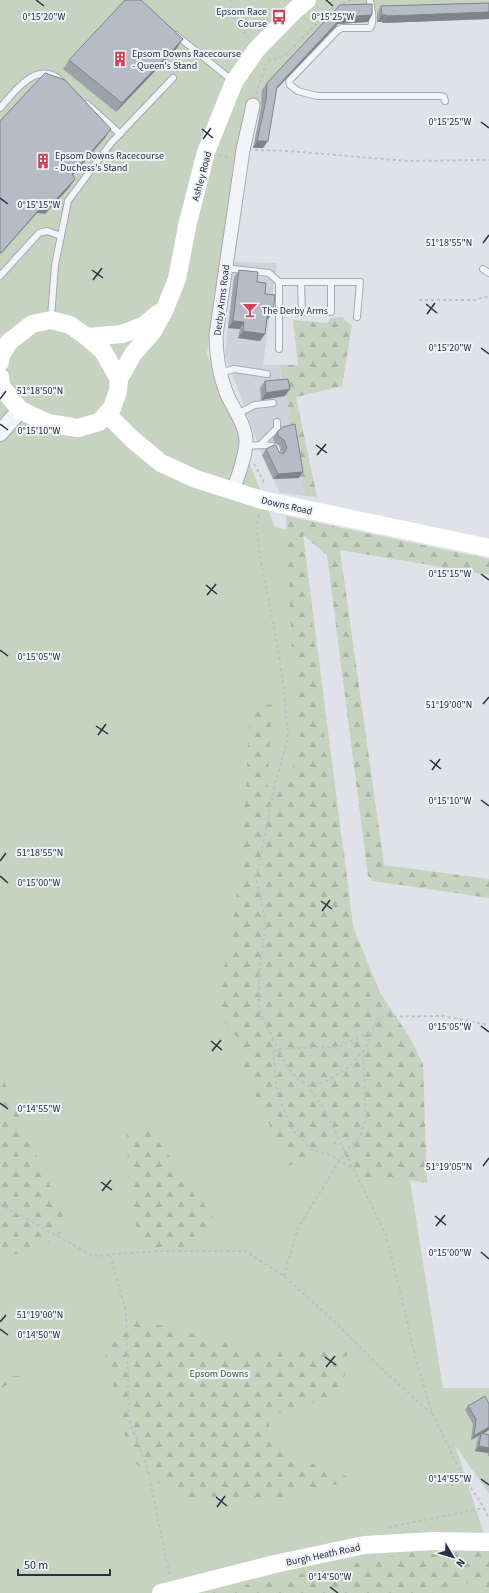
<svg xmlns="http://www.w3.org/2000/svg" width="489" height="1593" font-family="'Source Sans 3',sans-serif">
<defs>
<pattern id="forest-firs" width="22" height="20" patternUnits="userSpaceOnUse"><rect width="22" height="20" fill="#c5d3c0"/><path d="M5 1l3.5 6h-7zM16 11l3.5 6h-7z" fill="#a9b6a6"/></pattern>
</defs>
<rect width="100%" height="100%" fill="#dfe3e9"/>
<!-- built -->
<polygon fill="#cdd2db" points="234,262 277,263 263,365 280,365 305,496 280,493 262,455 225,355"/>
<!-- green -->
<polygon fill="#c5d3c0" points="0,0 489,0 489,10 343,13 268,87 229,201 207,354 238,435 275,527 303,534 353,927 380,992 443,1388 489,1388 489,1494 455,1445 489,1549 489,1593 0,1593"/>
<!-- forest -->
<g fill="url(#forest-firs)">
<polygon points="342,317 352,326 342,386 296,397 317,497 305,496 280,365 298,365 293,320 328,323 330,318"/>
<path d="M286,516L489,559V575L340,550L384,865L489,879V898L373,881L368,876L327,555L303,535L325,744L344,852L353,927L377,988L410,1038L423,1064L427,1183L389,1178L364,1181L336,1143L289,1166L245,1073L239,1040L215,1010C224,968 234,925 238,882C245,824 247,765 250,707L272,704L267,795L289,779L300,743L292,651Z"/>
<polygon points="0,1072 68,1227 38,1251 0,1256"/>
<polygon points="146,1127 186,1176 220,1229 188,1247 141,1247 129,1192 127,1135"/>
<polygon points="136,1319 261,1351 347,1352 343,1393 268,1417 272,1449 356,1480 272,1499 184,1503 130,1459 104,1347"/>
<polygon points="22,1376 0,1389 0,1377"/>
<polygon points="439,1547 489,1551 489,1589 460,1581 432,1593 204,1593"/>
</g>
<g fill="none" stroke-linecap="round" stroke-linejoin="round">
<!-- service casing -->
<g stroke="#a4aab3" stroke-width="8">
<g id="service">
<path d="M370,0C371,9 375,21 370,28H342L338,30L289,81L290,85L298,91L317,96H441L444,97L445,101"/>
<polyline points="176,35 233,81"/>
<polyline points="87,104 120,134"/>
<path d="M0,108C12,95 31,67 52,75C56,76 59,80 62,82"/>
<polyline points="225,268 269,273 279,282 360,282 357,317"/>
<polyline points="483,269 489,273"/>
<polyline points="0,276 39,233 47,231 61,236"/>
<polyline points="301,282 302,313"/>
<polyline points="331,312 331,282"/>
<polyline points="51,318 55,265 68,201 111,143 173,78"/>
<polyline points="279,349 279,282"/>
<polyline points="220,373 234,369 267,374"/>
<polyline points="237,414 255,405 273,403"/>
<polyline points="260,445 277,428 277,422"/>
<polyline points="245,446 264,445 276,447 277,450"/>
</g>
</g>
<!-- minor casing -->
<g stroke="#a4aab3" stroke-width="15">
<path id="minor" d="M233,491C238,475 246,457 246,440C245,423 232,407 226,392C219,374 216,354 216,335L243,150L253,105"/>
</g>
<!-- tertiary casing -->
<g stroke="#a4aab3" stroke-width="18">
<polyline id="tertiary" points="0,433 20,410"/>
</g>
<!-- path -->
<g stroke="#bdc1c7" stroke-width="2" stroke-dasharray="3 3" stroke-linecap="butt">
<polyline points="232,0 230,4 232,16 248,38"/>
<polyline points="268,61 284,56 334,7 351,0"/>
<polyline points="256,94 266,64"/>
<polyline points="255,150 288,151 408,161 489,160"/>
<polyline points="219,155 231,158"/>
<polyline points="419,300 475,300 489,296"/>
<polyline points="254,464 263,480 264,485"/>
<polyline points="259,515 256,526 261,562 274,626 284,689 288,738 275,784 256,878 266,924 259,971 259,1010 287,1067 297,1078 308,1086 324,1109 386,1235 401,1295 415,1357 433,1415 459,1469 484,1508 489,1519"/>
<polyline points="272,1039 277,1092 292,1130 311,1149 328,1154 352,1168"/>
<polyline points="274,1051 278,1049 297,1048 338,1047 372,1031"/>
<polyline points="308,1086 327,1081 346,1069 363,1052 367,1044 378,1017 443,1016 489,1025"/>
<polyline points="0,1204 93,1256 158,1251 245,1251 284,1276 336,1323 386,1373 432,1414"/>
<polyline points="110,1255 126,1312 129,1419 147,1468 170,1577"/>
<polyline points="284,1276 298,1228 345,1152 360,1136 366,1119 363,1052"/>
<polyline points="389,1527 484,1508"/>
</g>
<!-- service -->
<use href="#service" stroke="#f2f4f7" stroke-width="6"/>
<!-- minor -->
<use href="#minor" stroke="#f2f4f7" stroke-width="13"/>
<!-- tertiary -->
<use href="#tertiary" stroke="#f2f4f7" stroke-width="16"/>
<!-- secondary -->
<g stroke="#fff" stroke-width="18">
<polyline points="87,337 122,334 143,326 159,313"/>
<polyline points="0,362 1,355 9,342 32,324 51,320 70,325 87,337 103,351 119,379 118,391 112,408 99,422 78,428 48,423 20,410 1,386 0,377"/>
<polyline points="119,379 133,354 153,331 165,309 177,279 188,222 206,152 234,82 256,50 295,10 307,0"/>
<polyline points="107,414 132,439 161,463 196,479 262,500 489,548"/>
<polyline points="161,1593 275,1564 364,1545 434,1541 489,1542"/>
</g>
</g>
<!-- wall -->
<g fill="#9da2aa">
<polygon points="489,3 489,19 382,23 382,22 377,22 377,13 381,6"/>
<polygon points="340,5 372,15 368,22 338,24 276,89 263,148 253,148 261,107 262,90 267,83"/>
<polygon points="177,48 116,112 63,69 69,60"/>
<polygon points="239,270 257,282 265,294 268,319 267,319 260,341 238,338 240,329 228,328 234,277"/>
<polygon points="265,381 285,396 261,400 260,388"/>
<polygon points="283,427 303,472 299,478 273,479 262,455 266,449 282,453 280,446 274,442 273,438 277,432"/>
<polygon points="489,1404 489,1430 483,1434 489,1435 489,1456 488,1456 488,1453 475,1451 478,1438 480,1435 471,1440 473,1424 465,1410 468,1406"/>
</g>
<!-- shaded-wall -->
<g fill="#7f848b">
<polygon points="489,12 489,19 382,23 387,16"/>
<polygon points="372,15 368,22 338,24 272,94 277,87 342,17"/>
<polygon points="382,15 387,15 382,22 377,22"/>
<polygon points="183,39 177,48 116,112 122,103"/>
<polygon points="111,129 105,138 66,183 72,174"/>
<polygon points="257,141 268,141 263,148 253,148"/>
<polygon points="75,179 69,188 45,214 37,213 0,255 1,253 44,204"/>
<polygon points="268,311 273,312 268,319 263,318"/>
<polygon points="233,321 244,322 240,329 228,328"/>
<polygon points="243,331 265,334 260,341 238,338"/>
<polygon points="290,389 285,396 261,400 266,393"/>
<polygon points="303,472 299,478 273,479 278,474"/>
<polygon points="489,1427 489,1430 481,1435 481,1433 480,1435 471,1440 474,1436"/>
<polygon points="479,1446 489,1448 489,1452 488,1453 475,1451"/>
</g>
<!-- building -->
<g fill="#b6bcc6" stroke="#7f848b">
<polygon points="125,0 141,0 183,39 122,103 69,60"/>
<polygon points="489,3 489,12 387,16 387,15 382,15 381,6"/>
<polygon points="372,4 372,15 342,17 277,87 268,141 257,141 266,100 267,83 340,5"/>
<polygon points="45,73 65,80 111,129 72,174 75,179 51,205 44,204 1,253 0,252 0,121"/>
<polygon points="239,270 258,272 257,282 266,283 265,294 275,295 273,312 268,311 265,334 243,331 244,322 233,321"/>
<polygon points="288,379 290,389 266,393 265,381"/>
<polygon points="295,424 303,472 278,474 266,449 274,445 276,445 279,452 283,454 285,452 287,448 284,440 278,436 277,432 283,427"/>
<polygon points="485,1396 489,1404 489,1427 474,1436 476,1419 468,1406"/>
<polygon points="481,1433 489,1435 489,1448 479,1446"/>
</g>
<!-- ticks -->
<path fill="none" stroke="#283140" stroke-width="1.5" d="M36,0L44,6M326,0L333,6M481,122L489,128M202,129L213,138M203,139L211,128M0,198L8,204M483,243L489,235M92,270L103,278M93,280L102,268M426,304L437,313M427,314L435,303M481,348L489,354M0,399L6,391M0,424L8,430M316,445L327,453M317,455L326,444M481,574L489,580M206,585L217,594M207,595L216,584M0,650L8,656M483,704L489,697M96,726L108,734M98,735L106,724M430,760L441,769M432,770L440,759M481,800L489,806M0,861L6,853M0,876L8,883M321,901L332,909M322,911L330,900M481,1026L489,1032M211,1041L222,1050M212,1051L221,1040M0,1103L8,1109M483,1166L489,1158M101,1182L112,1190M102,1191L111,1180M435,1216L446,1225M436,1226L445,1215M481,1252L489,1259M0,1322L6,1315M0,1329L8,1335M325,1357L336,1365M326,1367L335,1356M481,1479L489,1485M216,1497L227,1506M217,1507L225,1496M330,1587L338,1593"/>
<!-- icons -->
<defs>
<g id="bus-bare" transform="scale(1.2)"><path d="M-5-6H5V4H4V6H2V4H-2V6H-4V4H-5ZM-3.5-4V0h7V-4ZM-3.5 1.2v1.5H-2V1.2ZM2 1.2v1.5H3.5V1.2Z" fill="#d04257" stroke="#eff2f6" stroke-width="2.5" paint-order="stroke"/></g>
<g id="building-bare" transform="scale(1.2)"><path d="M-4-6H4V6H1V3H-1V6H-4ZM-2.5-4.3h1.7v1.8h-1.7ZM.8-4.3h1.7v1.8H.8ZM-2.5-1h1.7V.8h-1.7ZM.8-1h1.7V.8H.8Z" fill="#d04257" stroke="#eff2f6" stroke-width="2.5" paint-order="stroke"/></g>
<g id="bar-bare" transform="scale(1.2)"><path d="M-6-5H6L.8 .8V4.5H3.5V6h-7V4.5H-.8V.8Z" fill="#d04257" stroke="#eff2f6" stroke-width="2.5" paint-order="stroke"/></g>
</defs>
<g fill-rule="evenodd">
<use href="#bus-bare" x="279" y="17"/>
<use href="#building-bare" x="120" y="59"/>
<use href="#building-bare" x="43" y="161"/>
<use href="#bar-bare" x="250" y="310"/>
</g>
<g text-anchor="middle" stroke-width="4" stroke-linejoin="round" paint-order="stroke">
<!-- poi labels -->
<g font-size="10" fill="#283140" stroke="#eff2f6" text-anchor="start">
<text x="267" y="15" text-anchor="end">Epsom Race<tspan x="267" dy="12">Course</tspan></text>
<text x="132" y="57">Epsom Downs Racecourse<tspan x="132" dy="12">- Queen's Stand</tspan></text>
<text x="55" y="159">Epsom Downs Racecourse<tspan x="55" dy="12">- Duchess’s Stand</tspan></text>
<text x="262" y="314">The Derby Arms</text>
</g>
<!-- street labels -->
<g font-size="10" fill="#283140" stroke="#eff2f6">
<text transform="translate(201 176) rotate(-75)" y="4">Ashley Road</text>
<text transform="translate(221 300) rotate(-83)" y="4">Derby Arms Road</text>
<text transform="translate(287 505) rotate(13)" y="4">Downs Road</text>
<text transform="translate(323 1554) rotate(-12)" y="4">Burgh Heath Road</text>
</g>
<!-- park labels -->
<g font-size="10" fill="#3c5c35" stroke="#eff2f6">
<text x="219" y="1377">Epsom Downs</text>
</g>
</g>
<g font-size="10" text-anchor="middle" fill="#283140" stroke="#eff2f6" stroke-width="4" stroke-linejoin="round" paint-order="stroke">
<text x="44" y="20">0°15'20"W</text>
<text x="333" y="20">0°15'25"W</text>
<text x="450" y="125">0°15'25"W</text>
<text x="39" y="208">0°15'15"W</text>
<text x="449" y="246">51°18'55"N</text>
<text x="450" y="351">0°15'20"W</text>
<text x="40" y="394">51°18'50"N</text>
<text x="39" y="434">0°15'10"W</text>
<text x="450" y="577">0°15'15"W</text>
<text x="39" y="660">0°15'05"W</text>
<text x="449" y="708">51°19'00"N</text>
<text x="450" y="804">0°15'10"W</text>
<text x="40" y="856">51°18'55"N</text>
<text x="39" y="886">0°15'00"W</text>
<text x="450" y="1030">0°15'05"W</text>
<text x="39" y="1112">0°14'55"W</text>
<text x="449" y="1170">51°19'05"N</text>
<text x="450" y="1256">0°15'00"W</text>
<text x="40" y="1318">51°19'00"N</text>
<text x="39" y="1338">0°14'50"W</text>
<text x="450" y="1482">0°14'55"W</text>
<text x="330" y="1580">0°14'50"W</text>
</g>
<!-- north arrow -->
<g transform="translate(453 1557) rotate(128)" stroke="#eff2f6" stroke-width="3" paint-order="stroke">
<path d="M0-3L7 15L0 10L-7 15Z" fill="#283140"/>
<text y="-6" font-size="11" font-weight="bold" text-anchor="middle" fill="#283140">N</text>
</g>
<!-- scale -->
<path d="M18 1569v6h92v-6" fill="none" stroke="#283140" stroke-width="2"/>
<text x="24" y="1569" font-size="12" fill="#283140" stroke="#eff2f6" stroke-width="3" paint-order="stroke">50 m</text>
</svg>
